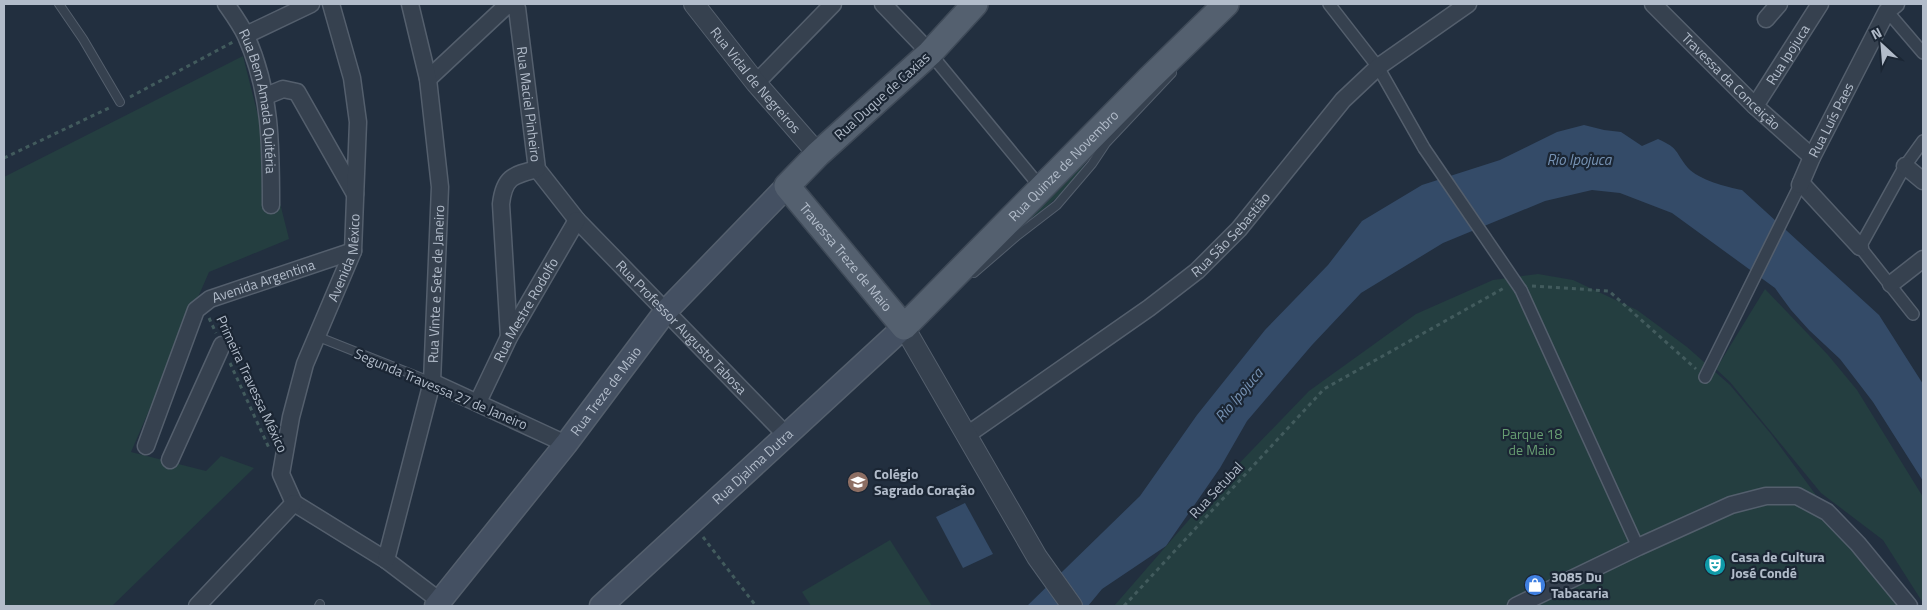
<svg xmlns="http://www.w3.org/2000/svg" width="1927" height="610" font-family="'Titillium Web',sans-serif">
<rect width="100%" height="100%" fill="#222f3f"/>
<!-- green -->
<g fill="#243e40">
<polygon points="243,56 289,239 209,272 131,452 206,471 221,456 254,468 112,606 4,606 4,177"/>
<path d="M1098,142C1075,184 1050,209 1009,232Z"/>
<polygon points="1538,274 1573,280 1637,310 1687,347 1730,385 1771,434 1849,540 1903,606 1114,606 1228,475 1309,391 1416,314 1493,280"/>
<polygon points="1765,289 1828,355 1857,390 1923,497 1923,603 1883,540 1821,493 1730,382 1716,369"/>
<polygon points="890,540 932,606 811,606 802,592"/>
</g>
<!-- water -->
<g fill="#344b68">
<path d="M1584,125L1604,130L1621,132L1642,146L1658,139C1680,149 1674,151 1688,168C1699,180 1727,187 1742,190L1879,315L1923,384V481L1873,402L1840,359L1809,330L1791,310L1775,288L1672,213L1620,193L1592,190L1545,201L1443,243L1361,293L1312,345L1247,421L1220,468L1166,546L1102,589L1088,606H1027L1140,496L1197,415L1265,330L1328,265L1362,221L1422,185L1500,160L1557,132Z"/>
<polygon points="965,503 993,554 963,568 936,517"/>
</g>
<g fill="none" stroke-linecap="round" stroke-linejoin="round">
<!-- service casing -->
<g stroke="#545f6d" stroke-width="10">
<g id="service">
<polyline points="59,4 83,39 120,102"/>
<polyline points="974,273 1018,235 1057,205 1092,164 1106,143 1172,73"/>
<polyline points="316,336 432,382"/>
<polyline points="319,606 320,604"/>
</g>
</g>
<!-- pedestrian casing -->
<g stroke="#545f6d" stroke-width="14">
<g id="pedestrian">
<polyline points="1329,4 1378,67 1424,148"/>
<polyline points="1887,11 1923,53"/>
<polyline points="930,53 1042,189"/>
<polyline points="1521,290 1638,547"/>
<polyline points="1913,314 1860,247 1905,166 1923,141"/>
<polyline points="1705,377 1800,185"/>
</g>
</g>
<!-- minor casing -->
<g stroke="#545f6d" stroke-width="19">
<g id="minor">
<path id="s1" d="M226,4C233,14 241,25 246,36C271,92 271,145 271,205"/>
<polyline points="883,4 930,53"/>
<path id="s2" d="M1653,4L1755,106L1812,157"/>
<polyline points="1766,19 1779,4"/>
<polyline points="246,35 311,4"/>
<path id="s3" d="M428,79L504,8C509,5 512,4 517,8L537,169L577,220L786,435"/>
<polyline points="756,83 833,4"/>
<polyline points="266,96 283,89 297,92 355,194"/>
<path id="s4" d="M1755,106L1820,4"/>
<polyline points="1905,166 1923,181"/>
<polyline points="1801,183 1860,247"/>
<path id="s5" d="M1800,185L1812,157L1887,11L1896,4"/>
<polyline points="1891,284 1923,259"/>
<path d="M509,337L501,204C504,177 513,175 537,169"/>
<polyline points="432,382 566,444"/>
<path id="s6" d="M478,402L509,337L577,220"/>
<path id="s7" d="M967,435L1149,308L1197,271L1239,229L1343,100L1378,67L1468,4"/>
<path id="s8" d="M146,446L196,310L210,299L353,251"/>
<polyline points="170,460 222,345"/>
<path id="s9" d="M294,503L281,474L291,417L305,364L353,251L358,122L352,78L331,4"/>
<polyline points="294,503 386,560 440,601"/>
<path id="s10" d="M386,560L432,382L440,187L428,79L410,4"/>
<polyline points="197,606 294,503"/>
<polyline points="1516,606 1638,547 1731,505 1766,496 1797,496 1827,512 1858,544 1909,606"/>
</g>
</g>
<!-- tertiary casing -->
<g stroke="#545f6d" stroke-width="22">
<g id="tertiary">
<path id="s11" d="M694,4L756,83L818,154"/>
<polyline points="904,327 1037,557 1072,606"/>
</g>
</g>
<!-- secondary casing -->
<g stroke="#545f6d" stroke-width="25">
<g id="secondary">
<path id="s12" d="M436,606L566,444L665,312L787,186"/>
<path id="s13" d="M601,606L904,327"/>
</g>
</g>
<!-- primary casing -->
<g stroke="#3f4a58" stroke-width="28">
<g id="primary">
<path id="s14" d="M975,4L930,53L818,154L787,186L904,327L1150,78L1226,4"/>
</g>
</g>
<!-- path -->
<g stroke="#425b5d" stroke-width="3" stroke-dasharray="4 4" stroke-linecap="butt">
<polyline points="130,97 233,42"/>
<polyline points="4,158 111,107"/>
<polyline points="1532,286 1609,291 1696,369"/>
<polyline points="209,318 216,333"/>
<polyline points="230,363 269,448"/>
<polyline points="703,537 756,606"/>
<polyline points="1124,606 1324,389 1504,288"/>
</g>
<!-- service -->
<use href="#service" stroke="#36414f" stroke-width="8"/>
<!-- pedestrian -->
<use href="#pedestrian" stroke="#36414f" stroke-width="11"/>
<!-- minor -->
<use href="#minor" stroke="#36414f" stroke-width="16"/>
<!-- tertiary -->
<use href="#tertiary" stroke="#36414f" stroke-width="20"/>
<!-- secondary -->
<use href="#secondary" stroke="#445062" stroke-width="22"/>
<!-- primary -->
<use href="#primary" stroke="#54606f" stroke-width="25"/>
<!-- pedestrian-bridge casing -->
<g stroke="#545f6d" stroke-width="14" stroke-linecap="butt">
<polyline id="pedestrian-bridge" points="1424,148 1521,290"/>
</g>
<!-- pedestrian-bridge -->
<use href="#pedestrian-bridge" stroke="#36414f" stroke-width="11"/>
</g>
<!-- icons -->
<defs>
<g id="school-disc" transform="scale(1.125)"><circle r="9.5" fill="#8d6e63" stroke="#1b2634"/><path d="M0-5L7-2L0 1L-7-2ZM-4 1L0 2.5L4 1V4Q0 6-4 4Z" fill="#fff"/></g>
<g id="theatre-disc" transform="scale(1.125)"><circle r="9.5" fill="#0f9aa8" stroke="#1b2634"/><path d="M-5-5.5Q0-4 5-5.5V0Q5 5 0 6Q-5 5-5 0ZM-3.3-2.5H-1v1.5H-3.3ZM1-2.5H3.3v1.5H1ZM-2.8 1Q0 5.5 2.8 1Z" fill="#fff"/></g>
<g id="shop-disc" transform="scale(1.125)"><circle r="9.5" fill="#3f7fe0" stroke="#1b2634"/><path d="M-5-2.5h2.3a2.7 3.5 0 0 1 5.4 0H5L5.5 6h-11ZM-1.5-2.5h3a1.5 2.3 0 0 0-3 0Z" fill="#fff"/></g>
</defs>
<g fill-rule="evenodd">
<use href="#school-disc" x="858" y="482"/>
<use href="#theatre-disc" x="1715" y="565"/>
<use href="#shop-disc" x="1535" y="585"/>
</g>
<g text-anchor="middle" stroke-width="4.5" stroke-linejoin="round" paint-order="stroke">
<!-- street labels -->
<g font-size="14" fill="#b2bcca" stroke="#1b2634">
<text dy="5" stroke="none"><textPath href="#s4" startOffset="61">Rua Ipojuca</textPath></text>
<text dy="5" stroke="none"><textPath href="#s11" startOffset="98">Rua Vidal de Negreiros</textPath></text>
<text dy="5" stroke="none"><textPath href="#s2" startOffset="110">Travessa da Conceição</textPath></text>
<text transform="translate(882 96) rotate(-42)" y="5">Rua Duque de Caxias</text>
<text dy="5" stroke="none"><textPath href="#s1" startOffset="105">Rua Bem Amada Quitéria</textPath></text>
<text dy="5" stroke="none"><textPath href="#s3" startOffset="215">Rua Maciel Pinheiro</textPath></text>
<text dy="5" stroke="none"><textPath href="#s5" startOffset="72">Rua Luís Paes</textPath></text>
<text dy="5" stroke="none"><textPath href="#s14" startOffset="672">Rua Quinze de Novembro</textPath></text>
<text dy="5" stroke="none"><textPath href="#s7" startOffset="332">Rua São Sebastião</textPath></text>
<text dy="5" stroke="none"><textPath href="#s9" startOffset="259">Avenida México</textPath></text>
<text dy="5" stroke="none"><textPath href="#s14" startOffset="354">Travessa Treze de Maio</textPath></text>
<text dy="5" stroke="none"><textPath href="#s8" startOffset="219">Avenida Argentina</textPath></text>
<text dy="5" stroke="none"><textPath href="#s10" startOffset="282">Rua Vinte e Sete de Janeiro</textPath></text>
<text dy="5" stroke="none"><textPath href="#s6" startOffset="104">Rua Mestre Rodolfo</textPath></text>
<text dy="5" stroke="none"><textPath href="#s3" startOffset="495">Rua Professor Augusto Tabosa</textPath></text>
<text transform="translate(252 384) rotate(65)" y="5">Primeira Travessa México</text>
<text transform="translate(441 389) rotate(23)" y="5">Segunda Travessa 27 de Janeiro</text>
<text dy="5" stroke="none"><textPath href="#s12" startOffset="274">Rua Treze de Maio</textPath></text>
<text dy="5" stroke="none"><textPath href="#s13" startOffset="206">Rua Djalma Dutra</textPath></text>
<text transform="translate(1216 490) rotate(-47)" y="5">Rua Setubal</text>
</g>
<!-- park labels -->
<g font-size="14" fill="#679d72" stroke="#1b2634">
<text x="1532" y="439">Parque 18<tspan x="1532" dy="16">de Maio</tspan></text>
</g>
<!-- poi labels -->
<g font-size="14" font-weight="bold" fill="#b2bcca" stroke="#1b2634" text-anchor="start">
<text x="874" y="479">Colégio<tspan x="874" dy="16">Sagrado Coração</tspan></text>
<text x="1731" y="562">Casa de Cultura<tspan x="1731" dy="16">José Condé</tspan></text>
<text x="1551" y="582">3085 Du<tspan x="1551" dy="16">Tabacaria</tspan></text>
</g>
<!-- water labels -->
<g font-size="15" font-style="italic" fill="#7793b4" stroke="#1b2634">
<text x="1579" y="165">Rio Ipojuca</text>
<text transform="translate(1239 395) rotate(-50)" y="5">Rio Ipojuca</text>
</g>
</g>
<!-- border -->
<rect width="1927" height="610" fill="none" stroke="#b2bcca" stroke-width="10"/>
<!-- north arrow -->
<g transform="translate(1882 45) rotate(334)" stroke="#1b2634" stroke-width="4" paint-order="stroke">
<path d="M0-4L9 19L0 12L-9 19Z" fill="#b2bcca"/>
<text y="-8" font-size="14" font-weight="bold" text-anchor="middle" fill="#b2bcca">N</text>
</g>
</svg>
